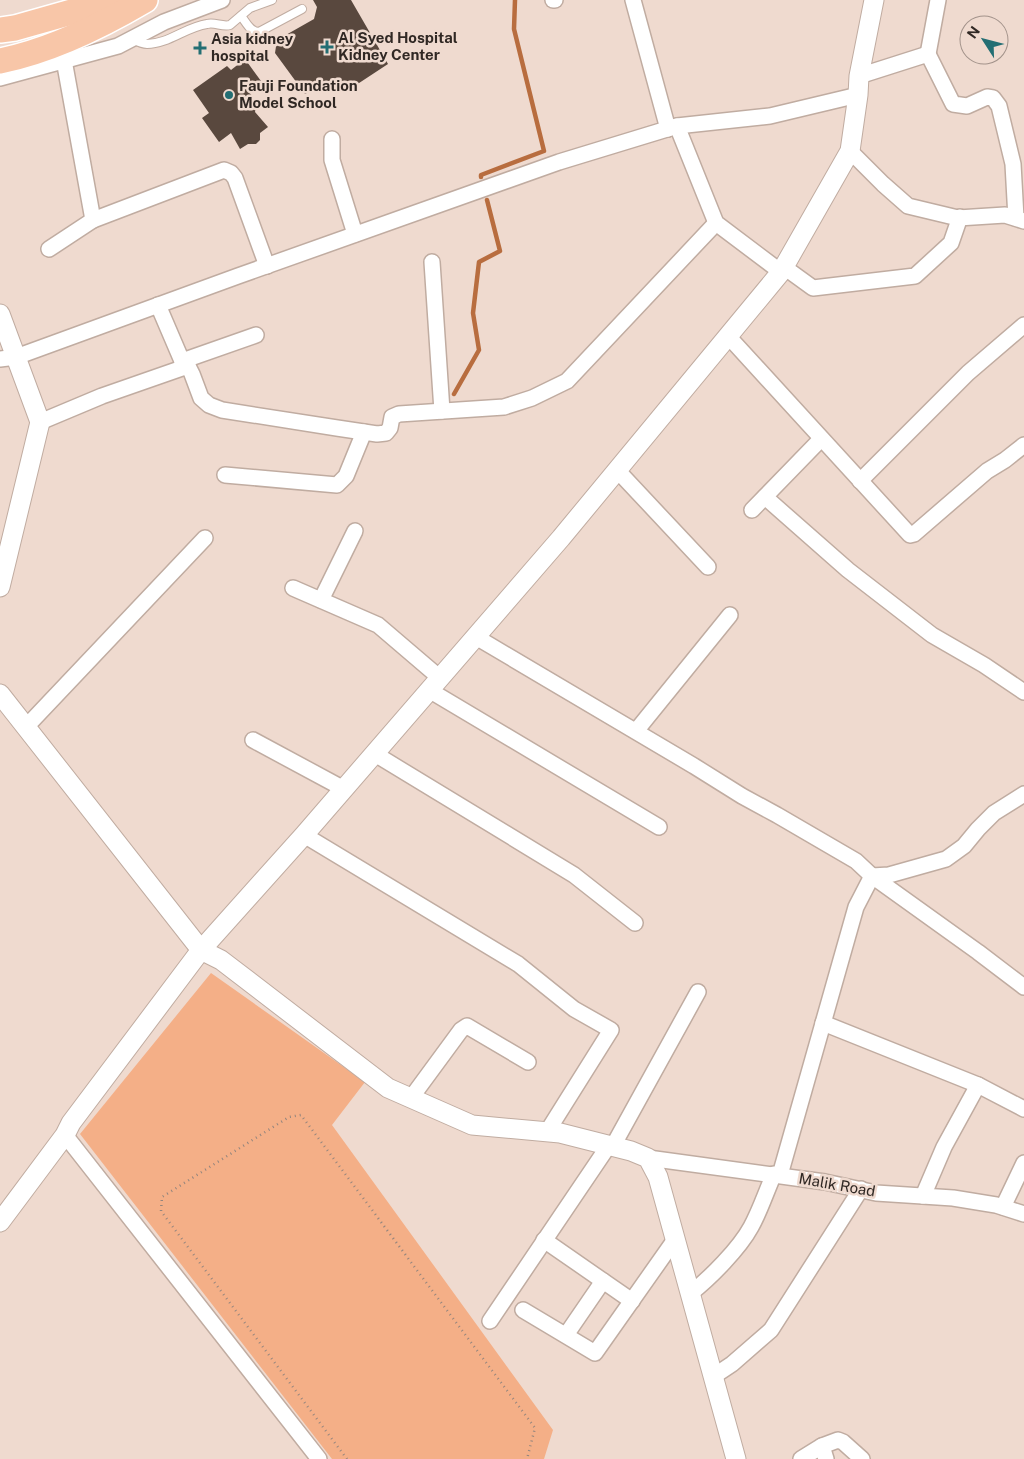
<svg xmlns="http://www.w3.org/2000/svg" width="1024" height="1459" font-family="'Public Sans',sans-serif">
<rect width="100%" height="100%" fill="#efdacf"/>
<!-- green -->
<polygon fill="#f4af87" points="211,973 365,1082 332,1125 553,1430 544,1459 332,1459 80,1134"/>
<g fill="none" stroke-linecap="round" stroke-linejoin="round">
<!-- stream -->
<g stroke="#b86d3f" stroke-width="4.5">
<polyline points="481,177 481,175 544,151 514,29 515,0"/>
<polyline points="454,394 479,350 473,313 479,262 500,251 487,200"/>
</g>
</g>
<!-- building -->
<g fill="#59483e">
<polygon points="313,0 351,0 388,64 353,87 325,84 305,94 275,53 277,40 314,19 317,7"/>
<polygon points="245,59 261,81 249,92 257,102 255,112 268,127 260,133 260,140 256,144 248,144 240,149 231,133 219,142 202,118 209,113 193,90 227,66 231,70"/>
</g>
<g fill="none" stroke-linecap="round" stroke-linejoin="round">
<!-- service casing -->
<g stroke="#c0aca1" stroke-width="10">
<g id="service">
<path d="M241,16C246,22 250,32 259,32L302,9"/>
<path d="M132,39C136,41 142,44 147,44C168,44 186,27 207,24C215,22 222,27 230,25L250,8L272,0"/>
</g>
</g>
<!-- minor casing -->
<g stroke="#c0aca1" stroke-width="18">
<g id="minor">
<polyline points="553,0 555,0"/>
<polyline points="633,0 668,129"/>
<polyline points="928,54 938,0"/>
<polyline points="859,76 928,54 953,104 967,106 987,97 993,98 999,106 1013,164 1016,218"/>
<polyline points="0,78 118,46 164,22 222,0"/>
<polyline points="677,126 716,223 781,272"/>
<polyline points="332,139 332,160 355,234"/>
<polyline points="850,151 883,184 908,206 958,218 1005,215 1024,221"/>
<polyline points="93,220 224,170 231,173 235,178 267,266"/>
<polyline points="49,249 93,220 64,60"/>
<polyline points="432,262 442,411"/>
<polyline points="784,267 813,288 915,276 951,243 960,217"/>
<polyline points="158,305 182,361 188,366 192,374 201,398 209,405 222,410 337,428 377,434 386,433 390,428 392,417 399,414 504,407 532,398 567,381 716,223"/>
<polyline points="728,336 910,535 914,534 987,471 1005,460 1024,445"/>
<polyline points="0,359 16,357 238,276 559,162 677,126 770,116 858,95"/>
<polyline points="182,361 256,335"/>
<polyline points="40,422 102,396 188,366"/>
<polyline points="617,470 708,567"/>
<polyline points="225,475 337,485 346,476 364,432"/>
<polyline points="860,481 968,373 1024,325"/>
<polyline points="765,497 848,570 932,635 984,665 1024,692"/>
<polyline points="752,510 821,439"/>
<polyline points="293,588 378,625 440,678"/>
<polyline points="321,600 355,531"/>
<polyline points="476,637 694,766 742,796 777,815 856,861 872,876 978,952 1024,987"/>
<polyline points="429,690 659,827"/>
<polyline points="26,727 205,538"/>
<polyline points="636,731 730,615"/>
<polyline points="253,740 344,789"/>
<polyline points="375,754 574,875 635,923"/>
<polyline points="304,835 518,964 574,1009 611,1030 547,1132"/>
<polyline points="872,876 889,875 946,859 964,846 978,829 994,813 1024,794"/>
<polyline points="823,1023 978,1085 1024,1109"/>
<polyline points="411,1098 461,1030 467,1026 528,1062"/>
<polyline points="65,1135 319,1459"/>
<polyline points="613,1146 698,992"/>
<polyline points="648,1158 825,1182 876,1193 953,1198 996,1205 1024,1214"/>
<polyline points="780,1175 856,907 872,876"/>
<polyline points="923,1196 944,1147 978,1085"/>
<polyline points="1003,1207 1024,1163"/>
<polyline points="544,1240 632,1301"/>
<path d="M691,1293C710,1278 739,1249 751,1227C760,1211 766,1192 774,1174"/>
<polyline points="523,1310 595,1353 676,1238"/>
<polyline points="490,1321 609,1145"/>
<polyline points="566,1335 603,1281"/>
<polyline points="714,1376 732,1364 771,1330 861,1189"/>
<polyline points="822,1446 838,1440 843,1442 862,1459"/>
<polyline points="801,1459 822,1446 826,1459"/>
</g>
</g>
<!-- tertiary casing -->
<g stroke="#c0aca1" stroke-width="21">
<g id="tertiary">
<polyline points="0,314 40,422 0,587"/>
<polyline points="0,694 201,950 221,960 388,1088 472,1125 560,1133 631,1151 648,1158 658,1177 736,1459"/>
<polyline points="0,1222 65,1135 71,1123 201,950 304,835 561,538 781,272 850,151 858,95 859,76 874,0"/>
</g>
</g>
<!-- trunk casing -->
<g stroke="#fff" stroke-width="28">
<g id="trunk">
<polyline points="0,30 15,28 114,0"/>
<path d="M0,61C50,51 101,26 145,0"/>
</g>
</g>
<!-- path -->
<polyline stroke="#93857d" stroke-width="2.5" stroke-dasharray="1 4" stroke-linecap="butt" points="347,1459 161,1211 162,1197 289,1117 301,1115 535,1428 527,1459"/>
<!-- service -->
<use href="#service" stroke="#fff" stroke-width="8"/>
<!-- minor -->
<use href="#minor" stroke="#fff" stroke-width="15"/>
<!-- tertiary -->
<use href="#tertiary" stroke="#fff" stroke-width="19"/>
<!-- trunk -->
<use href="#trunk" stroke="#f8c6a8" stroke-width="25"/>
</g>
<!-- markers -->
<g fill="#236e73" stroke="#efdacf" stroke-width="2">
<path d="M324.5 39.5h5v5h5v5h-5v5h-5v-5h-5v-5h5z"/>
<path d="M197.5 40.5h5v5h5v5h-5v5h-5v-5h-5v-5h5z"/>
<circle cx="229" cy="95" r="5"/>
</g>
<g text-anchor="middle" stroke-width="5" stroke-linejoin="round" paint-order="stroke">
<!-- poi labels -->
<g font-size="15" font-weight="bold" fill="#302824" stroke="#efdacf" text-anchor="start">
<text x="338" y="43">Al Syed Hospital<tspan x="338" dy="17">Kidney Center</tspan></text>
<text x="211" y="44">Asia kidney<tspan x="211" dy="17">hospital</tspan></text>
<text x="239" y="91">Fauji Foundation<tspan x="239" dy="17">Model School</tspan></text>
</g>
<!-- street labels -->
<g font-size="15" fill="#302824" stroke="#efdacf">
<text transform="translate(837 1185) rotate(10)" y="5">Malik Road</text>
</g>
</g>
<!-- north arrow -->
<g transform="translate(984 40) rotate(306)"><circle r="24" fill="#efdacf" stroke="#a3938b"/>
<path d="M0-4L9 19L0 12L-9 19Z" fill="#236e73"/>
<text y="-8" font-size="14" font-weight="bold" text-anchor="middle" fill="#302824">N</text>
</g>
</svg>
